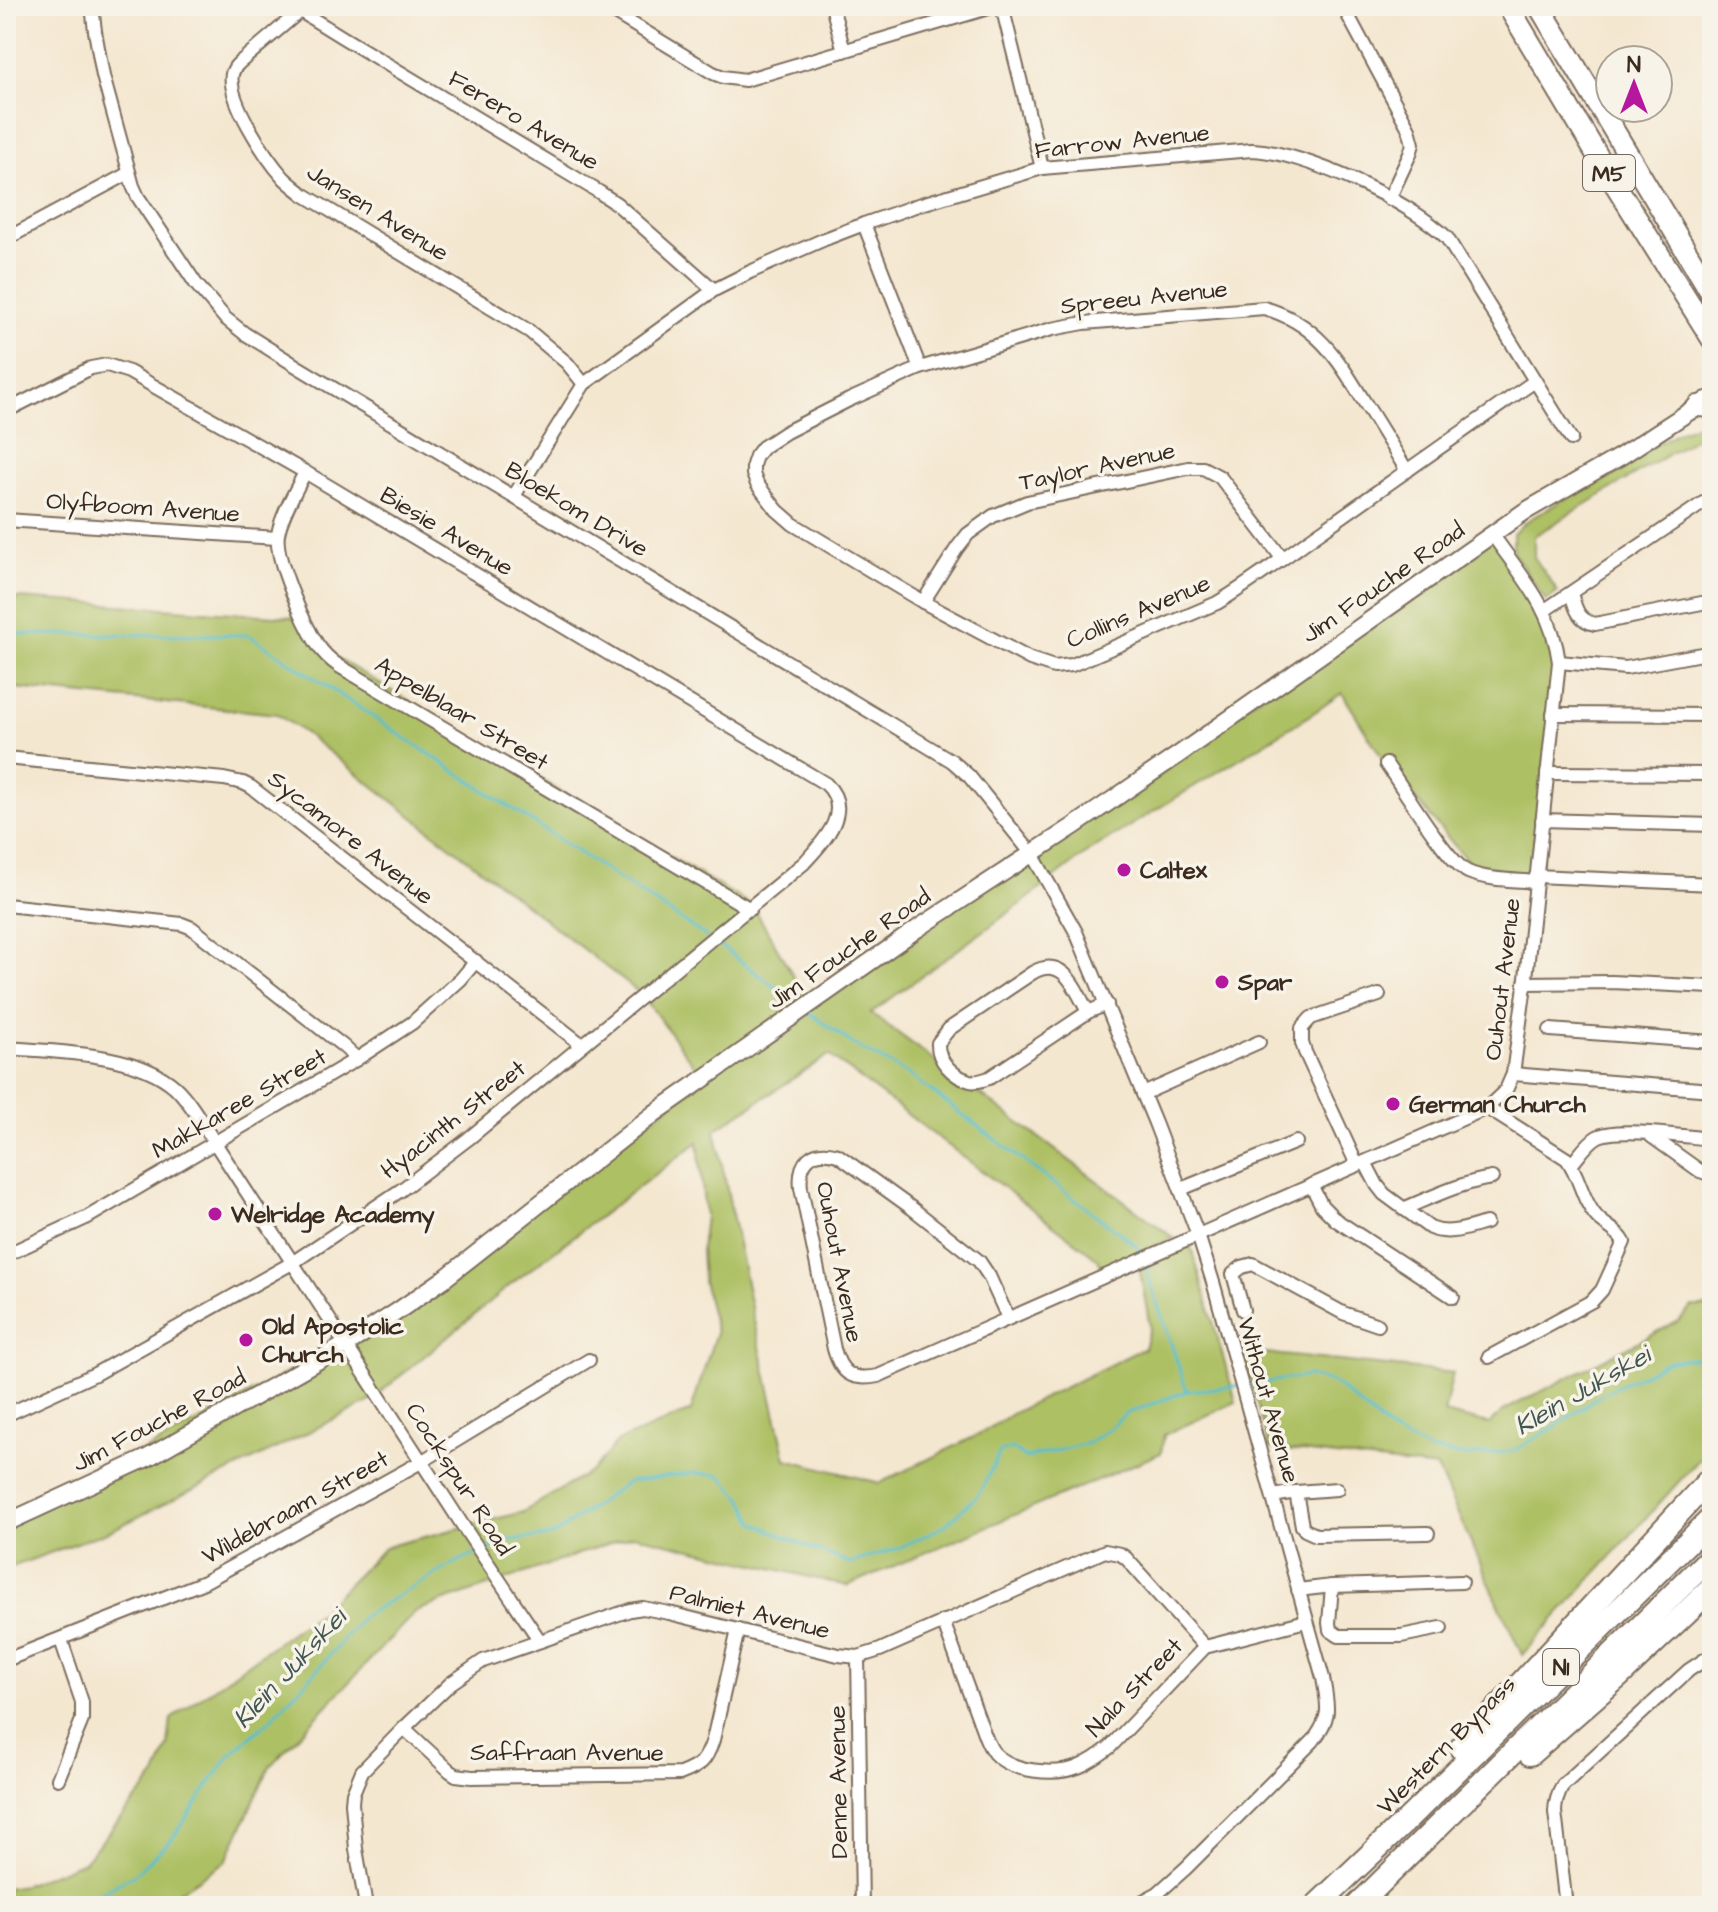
<svg xmlns="http://www.w3.org/2000/svg" width="1718" height="1912" font-family="'Architects Daughter',sans-serif">
<rect width="100%" height="100%" fill="#f7f3e8"/>
<filter id="ink" filterUnits="userSpaceOnUse"><feTurbulence type="fractalNoise" baseFrequency=".0125" numOctaves="2"/><feDisplacementMap in="SourceGraphic" scale="16" xChannelSelector="R" yChannelSelector="G"/><feConvolveMatrix kernelMatrix="1 2 1 2 8 2 1 2 1" color-interpolation-filters="sRGB"/></filter>
<filter id="wash" filterUnits="userSpaceOnUse"><feTurbulence type="fractalNoise" baseFrequency=".006" numOctaves="4" result="noise"/><feDisplacementMap in="SourceGraphic" scale="32" xChannelSelector="R" yChannelSelector="G"/><feGaussianBlur stdDeviation="1.8" result="paint"/><feColorMatrix in="noise" values="0 0 0 0 0 0 0 0 0 0 0 0 0 0 0 0 0 1.4 0 .05"/><feComposite in="paint" operator="in"/></filter>
<g filter="url(#wash)">
<rect width="100%" height="100%" fill="#f4e7d0"/>
<!-- green -->
<g fill="#adc064" stroke="#747541" stroke-width="2">
<polygon points="1712,418 1712,453 1700,435 1534,536 1534,557 1558,592 1546,601 1513,552 1513,534 1525,522 1676,433"/>
<polygon points="1495,535 1562,668 1539,882 1475,870 1386,764 1342,693 1312,714 1089,851 1026,900 871,1013 1174,1238 1102,1270 1098,1259 829,1055 715,1130 753,1317 786,1459 880,1483 980,1434 1013,1413 1144,1348 1150,1327 1139,1266 1191,1246 1236,1402 1164,1435 1161,1453 847,1586 633,1535 416,1611 270,1766 226,1861 158,1906 6,1906 6,1888 24,1885 84,1862 156,1776 168,1746 171,1719 321,1611 385,1547 523,1512 593,1470 618,1441 691,1411 716,1332 703,1281 701,1249 705,1216 698,1142 515,1281 369,1402 112,1530 6,1569 6,1527 398,1312 704,1079 642,995 306,734 277,714 6,687 6,597 304,618 330,654 753,906 810,1005"/>
<polygon points="1692,1307 1712,1307 1712,1445 1522,1655 1437,1468 1269,1448 1243,1351 1453,1373 1444,1413 1489,1424 1503,1411 1679,1321"/>
</g>
<g fill="none" stroke-linecap="round" stroke-linejoin="round">
<!-- stream -->
<g stroke="#53bfcc" stroke-width="3">
<polyline points="6,634 249,635 707,937"/>
<polyline points="714,941 797,1004"/>
<polyline points="810,1013 853,1044 911,1076 1137,1246 1139,1252"/>
<polyline points="1145,1267 1187,1391"/>
<polyline points="1246,1385 1309,1376 1334,1383 1392,1432 1429,1450 1466,1456 1513,1451 1556,1426 1600,1395 1669,1361 1712,1356"/>
<polyline points="484,1551 511,1540 552,1536 628,1482 693,1473 720,1475 742,1498 755,1523 804,1545 850,1563 899,1548 944,1526 979,1494 1000,1452 1012,1448 1026,1458 1088,1443 1113,1426 1125,1414 1187,1391 1239,1386"/>
<polyline points="75,1906 135,1874 172,1839 229,1756 266,1724 316,1671 363,1616 459,1561 477,1554"/>
</g>
</g>
</g>
<g filter="url(#ink)">
<g fill="none" stroke-linecap="round" stroke-linejoin="round">
<!-- minor casing -->
<g stroke="#7c6c5c" stroke-width="16">
<g id="minor">
<path d="M92,6L95,31L103,76L133,186L138,197L196,284L225,318L244,333L298,367L952,761L969,776L1032,854L1076,932L1155,1123L1198,1235L1213,1282L1323,1678C1328,1707 1332,1716 1313,1741L1186,1868L1158,1893L1134,1906"/>
<polyline points="297,6 300,11 342,37 599,192 617,204 714,290"/>
<path d="M306,6L239,63C235,67 234,68 232,74C227,100 267,159 284,178C290,184 297,189 303,194L529,331L567,363L584,384"/>
<polyline points="603,6 713,73 723,77 745,80 995,6"/>
<polyline points="832,6 844,51"/>
<polyline points="1002,6 1042,168"/>
<polyline points="1343,6 1409,129 1413,144 1410,154 1389,199"/>
<polyline points="864,224 920,368"/>
<polyline points="6,239 129,173"/>
<path d="M6,411L91,368L107,365L129,372L305,472L826,784C854,811 823,842 804,863L468,1139L401,1190L292,1263L95,1374L6,1415"/>
<path d="M1407,471C1393,448 1379,425 1365,403C1338,359 1317,323 1264,308L1084,323L1052,329L920,368L849,400L786,432L763,447L756,456L753,465V474L757,484L777,510L793,524L923,602L1030,659L1054,667L1072,665L1217,603C1254,581 1288,554 1323,530C1394,480 1464,430 1535,381"/>
<path d="M305,472C296,491 282,513 278,534C274,558 304,623 317,644C323,653 330,660 339,666L750,909"/>
<path d="M514,496L584,384L714,290L750,272L825,239L864,224L918,205L1042,168L1252,150C1304,152 1410,201 1447,238L1571,439"/>
<polyline points="6,520 277,538"/>
<path d="M1571,593C1575,607 1578,621 1595,624L1712,601"/>
<polyline points="923,602 957,548 968,534 993,516 1027,502 1188,468 1203,468 1220,477 1282,558"/>
<polyline points="1545,610 1703,503"/>
<polyline points="1559,662 1626,668 1712,652"/>
<polyline points="1553,714 1712,715"/>
<polyline points="6,758 224,779 243,783 251,787 581,1044"/>
<path d="M1386,764C1402,786 1448,863 1468,872C1486,880 1515,880 1535,882"/>
<polyline points="1547,773 1712,774"/>
<polyline points="1542,820 1712,825"/>
<polyline points="1536,876 1712,884"/>
<polyline points="6,905 182,924 192,928 343,1046 357,1059"/>
<polyline points="1525,983 1612,982 1712,987"/>
<path d="M1088,1012C1075,989 1064,954 1032,973L949,1029L938,1043C937,1060 953,1077 970,1081C976,1083 983,1080 989,1078L1088,1012L1107,1004"/>
<polyline points="1550,1030 1712,1042"/>
<path d="M6,1048C56,1052 136,1052 175,1087C191,1102 203,1125 215,1143L467,1532L540,1641"/>
<polyline points="1513,1074 1712,1090"/>
<polyline points="1143,1094 1259,1042"/>
<path d="M1487,1108L1567,1159C1580,1177 1582,1200 1596,1216C1604,1226 1618,1230 1624,1242L1602,1290L1592,1301L1489,1357"/>
<polyline points="1651,1136 1700,1171 1712,1175"/>
<path d="M1365,1162L1377,1185L1384,1194L1430,1228C1449,1236 1467,1228 1486,1223"/>
<polyline points="1357,1165 1305,1052 1302,1043 1302,1028 1311,1018 1379,995"/>
<path d="M1571,1165C1579,1156 1587,1143 1597,1137C1616,1126 1688,1137 1712,1139"/>
<polyline points="1311,1185 1322,1206 1336,1220 1453,1297"/>
<polyline points="1181,1189 1296,1142"/>
<path d="M1403,1209C1432,1197 1460,1183 1492,1178"/>
<polyline points="6,1255 88,1217 357,1059 412,1023 461,979 476,961"/>
<polyline points="1243,1310 1233,1274 1242,1267 1253,1264 1343,1313 1378,1325"/>
<path d="M1008,1318L989,1276L979,1261L913,1209L838,1155C811,1147 798,1162 801,1188L834,1349C841,1374 852,1381 878,1376L1487,1108L1506,1090L1513,1074L1526,978L1559,662C1552,608 1522,577 1492,534"/>
<polyline points="1296,1492 1337,1489"/>
<polyline points="1273,1496 1296,1492 1302,1526 1305,1530 1316,1535 1428,1533"/>
<polyline points="1332,1586 1329,1623 1330,1630 1339,1636 1401,1636 1441,1628"/>
<polyline points="1298,1590 1332,1586 1462,1582"/>
<path d="M943,1621L985,1736C987,1741 990,1748 994,1753C1012,1772 1054,1776 1078,1767C1090,1762 1100,1755 1110,1747L1205,1647L1306,1621"/>
<polyline points="858,1657 862,1906"/>
<polyline points="6,1660 204,1582 421,1462 589,1360"/>
<path d="M404,1728L450,1771L456,1775L472,1777L680,1774C701,1766 706,1761 713,1740L738,1630"/>
<polyline points="58,1779 82,1720 82,1702 61,1640"/>
<polyline points="366,1906 356,1849 352,1803 353,1793 362,1771 404,1728 451,1683 483,1661 630,1610 643,1608 669,1613 838,1655 858,1657 880,1650 1105,1551 1120,1554 1126,1558 1205,1647"/>
<path d="M1566,1906L1555,1812C1555,1802 1558,1794 1563,1785L1689,1670L1712,1655"/>
</g>
</g>
<!-- tertiary casing -->
<g stroke="#7c6c5c" stroke-width="20">
<polyline id="tertiary" points="6,1523 147,1458 347,1344 395,1313 444,1279 655,1113 917,929 1074,826 1178,755 1524,512 1621,456 1707,400"/>
</g>
<!-- primary casing -->
<g stroke="#7c6c5c" stroke-width="24">
<g id="primary">
<polyline points="1508,6 1600,160 1712,339"/>
<polyline points="1539,6 1712,294"/>
<polyline points="1698,406 1712,407"/>
</g>
</g>
<!-- motorway casing -->
<g stroke="#7c6c5c" stroke-width="26">
<g id="motorway">
<polyline points="1461,1748 1712,1477"/>
<polyline points="1530,1754 1618,1677 1712,1588"/>
<polyline points="1316,1906 1411,1816 1712,1518"/>
<polyline points="1357,1906 1712,1556"/>
</g>
</g>
<!-- minor -->
<use href="#minor" stroke="#fff" stroke-width="12"/>
<!-- tertiary -->
<use href="#tertiary" stroke="#fff" stroke-width="16"/>
<!-- primary -->
<use href="#primary" stroke="#fff" stroke-width="20"/>
<!-- motorway -->
<use href="#motorway" stroke="#fff" stroke-width="22"/>
</g>
</g>
<!-- markers -->
<g fill="#b5179e" stroke="#f7f3e8" stroke-width="3">
<circle cx="1124" cy="870" r="8"/>
<circle cx="1222" cy="982" r="8"/>
<circle cx="1393" cy="1104" r="8"/>
<circle cx="215" cy="1214" r="8"/>
<circle cx="246" cy="1340" r="8"/>
</g>
<g text-anchor="middle" stroke-width="7" stroke-linejoin="round" paint-order="stroke">
<!-- shield labels -->
<g fill="#f7f3e8" stroke="#73665b" stroke-width="2">
<rect x="1583" y="155" width="52" height="36" rx="6"/>
<rect x="1543" y="1649" width="36" height="36" rx="6"/>
</g>
<g font-size="22" font-weight="bold" fill="#3b2a1e">
<text x="1609" y="181">M5</text>
<text x="1561" y="1675">N1</text>
</g>
<!-- street labels -->
<g font-size="24" fill="#3b2a1e" stroke="#f7f3e8">
<text transform="translate(524 120) rotate(31)" y="8">Ferero Avenue</text>
<text transform="translate(1122 141) rotate(-6)" y="8">Farrow Avenue</text>
<text transform="translate(378 212) rotate(32)" y="8">Jansen Avenue</text>
<text transform="translate(1144 297) rotate(-6)" y="8">Spreeu Avenue</text>
<text transform="translate(1097 466) rotate(-12)" y="8">Taylor Avenue</text>
<text transform="translate(143 507) rotate(4)" y="8">Olyfboom Avenue</text>
<text transform="translate(577 509) rotate(31)" y="8">Bloekom Drive</text>
<text transform="translate(447 531) rotate(31)" y="8">Biesie Avenue</text>
<text transform="translate(1383 582) rotate(-35)" y="8">Jim Fouche Road</text>
<text transform="translate(1138 611) rotate(-23)" y="8">Collins Avenue</text>
<text transform="translate(462 713) rotate(31)" y="8">Appelblaar Street</text>
<text transform="translate(351 837) rotate(38)" y="8">Sycamore Avenue</text>
<text transform="translate(849 948) rotate(-35)" y="8">Jim Fouche Road</text>
<text transform="translate(1502 979) rotate(-83)" y="8">Ouhout Avenue</text>
<text transform="translate(239 1103) rotate(-30)" y="8">Makkaree Street</text>
<text transform="translate(453 1119) rotate(-38)" y="8">Hyacinth Street</text>
<text transform="translate(840 1262) rotate(79)" y="8">Ouhout Avenue</text>
<text transform="translate(1269 1400) rotate(74)" y="8">Without Avenue</text>
<text transform="translate(159 1420) rotate(-28)" y="8">Jim Fouche Road</text>
<text transform="translate(460 1479) rotate(57)" y="8">Cockspur Road</text>
<text transform="translate(295 1507) rotate(-29)" y="8">Wildebraam Street</text>
<text transform="translate(750 1611) rotate(14)" y="8">Palmiet Avenue</text>
<text transform="translate(1134 1687) rotate(-46)" y="8">Nala Street</text>
<text transform="translate(1446 1745) rotate(-45)" y="8">Western Bypass</text>
<text x="567" y="1760">Saffraan Avenue</text>
<text transform="translate(838 1782) rotate(-91)" y="8">Denne Avenue</text>
</g>
<!-- poi labels -->
<g font-size="24" font-weight="bold" fill="#3b2a1e" stroke="#f7f3e8" text-anchor="start">
<text x="1140" y="878">Caltex</text>
<text x="1238" y="990">Spar</text>
<text x="1409" y="1112">German Church</text>
<text x="231" y="1222">Welridge Academy</text>
<text x="262" y="1334">Old Apostolic<tspan x="262" dy="28">Church</tspan></text>
</g>
<!-- water labels -->
<g font-size="26" font-style="italic" fill="#425752" stroke="#f7f3e8">
<text transform="translate(1582 1390) rotate(-30)" y="9">Klein Jukskei</text>
<text transform="translate(289 1668) rotate(-47)" y="9">Klein Jukskei</text>
</g>
</g>
<!-- margin -->
<rect width="1718" height="1912" fill="none" stroke="#f7f3e8" stroke-width="32"/>
<!-- north arrow -->
<g transform="translate(1634 84)"><circle r="38" fill="#f7f3e8" stroke="#aca397" stroke-width="2"/>
<path d="M0-6L14 30L0 20L-14 30Z" fill="#b5179e"/>
<text y="-12" font-size="22" font-weight="bold" text-anchor="middle" fill="#3b2a1e">N</text>
</g>
</svg>
